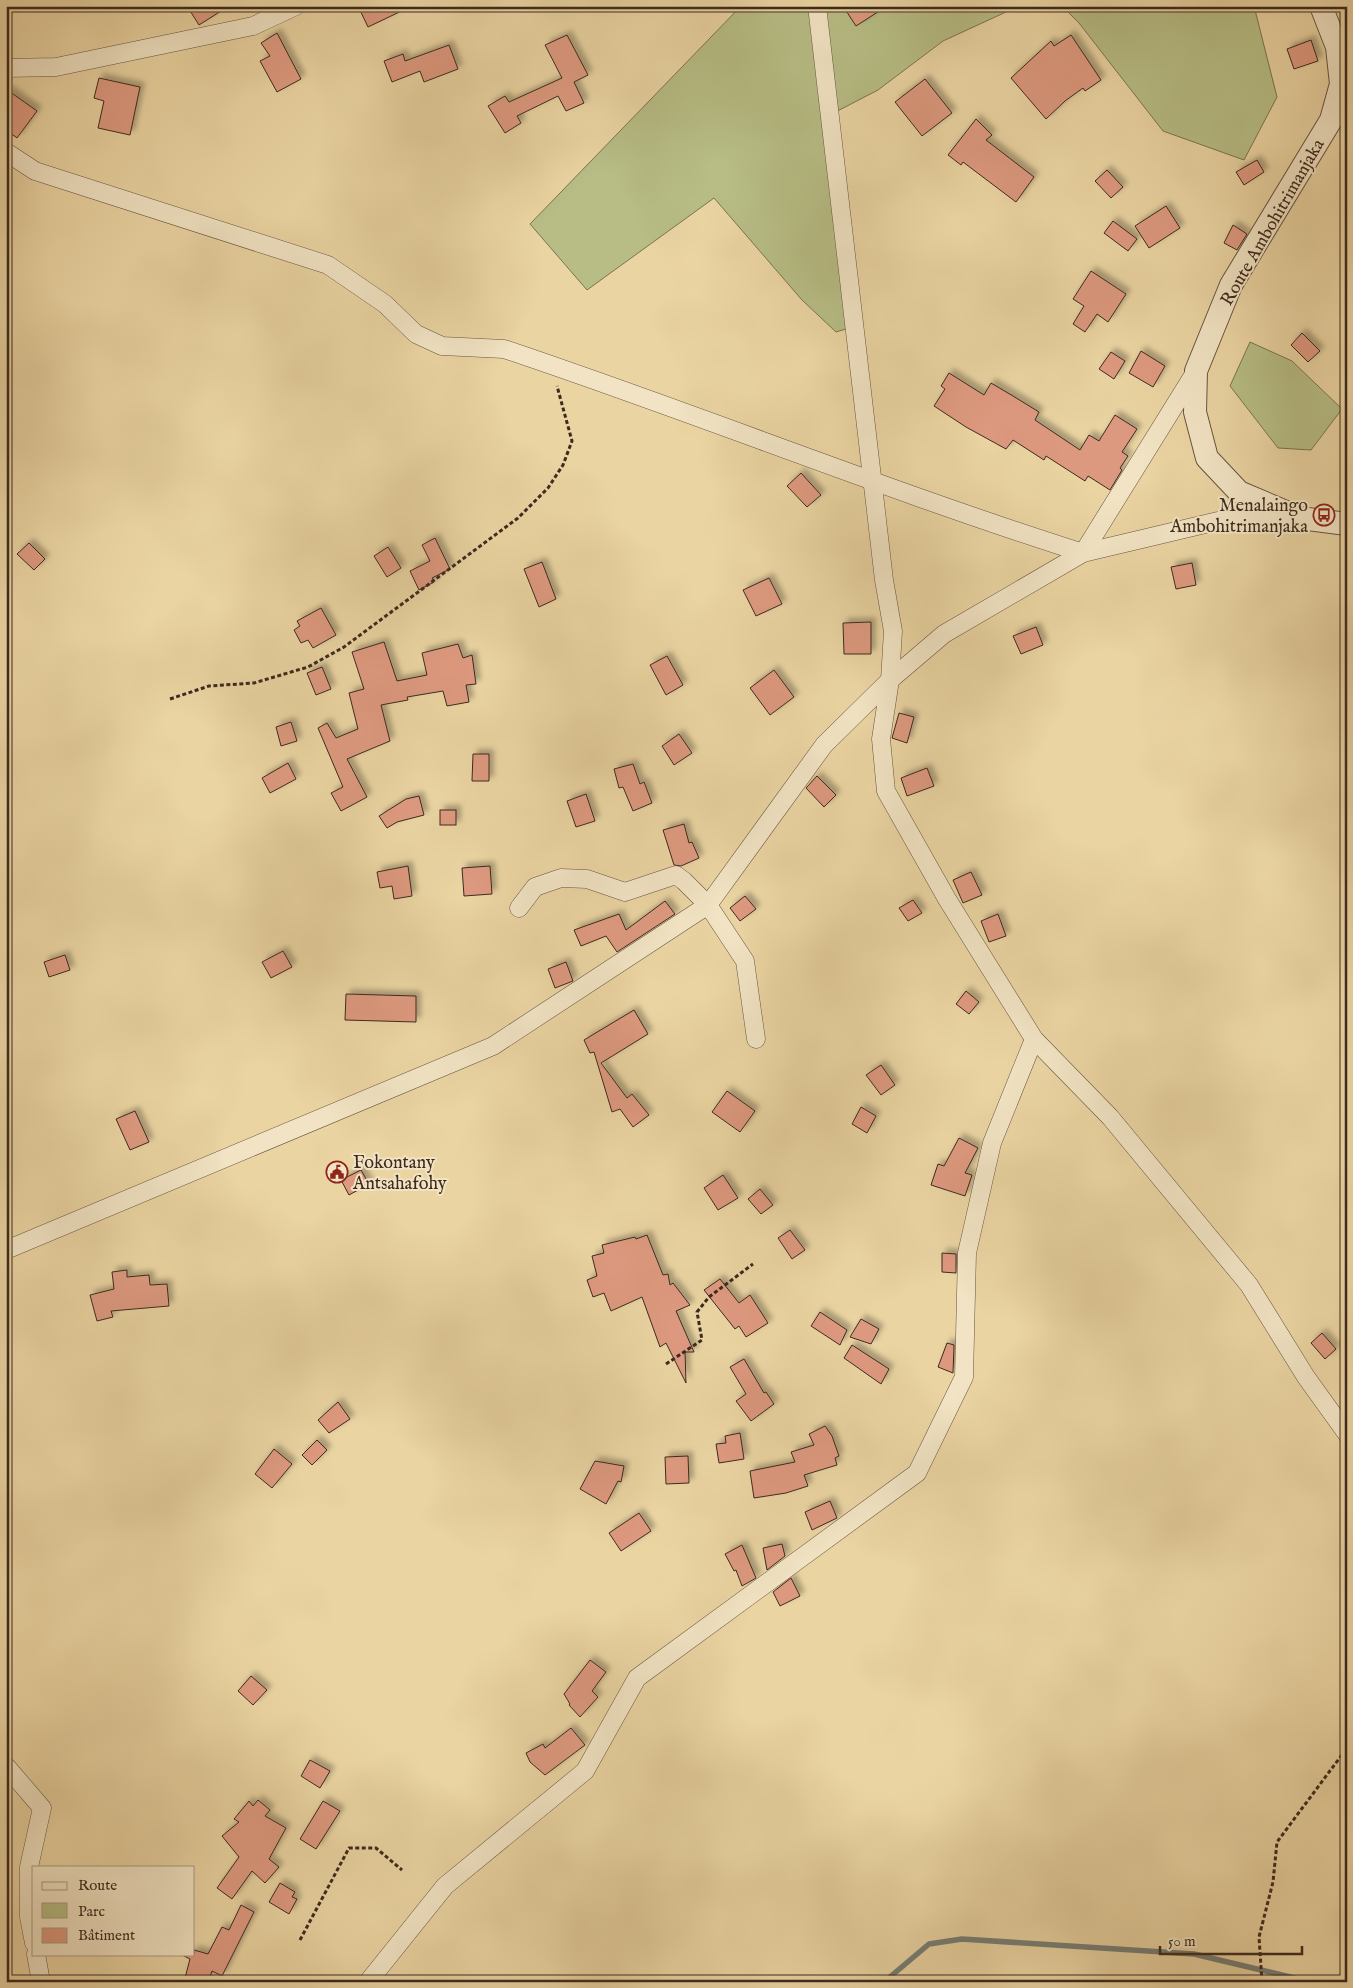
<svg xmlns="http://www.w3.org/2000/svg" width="1353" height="1988" font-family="'IM FELL English',serif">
<defs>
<filter id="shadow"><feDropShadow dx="4.5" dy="-4.5" stdDeviation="2.5" flood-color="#0004"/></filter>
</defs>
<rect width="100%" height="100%" fill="#ead4a2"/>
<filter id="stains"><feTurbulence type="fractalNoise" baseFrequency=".004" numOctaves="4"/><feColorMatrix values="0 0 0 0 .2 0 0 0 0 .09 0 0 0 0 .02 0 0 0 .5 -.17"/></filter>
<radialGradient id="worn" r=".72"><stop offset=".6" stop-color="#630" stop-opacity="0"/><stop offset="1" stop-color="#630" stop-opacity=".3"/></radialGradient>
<!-- green -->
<g fill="#b7bd85" stroke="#7a7452">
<polygon points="741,6 1019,6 943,41 878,90 824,118 849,328 836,332 802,300 714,198 587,290 530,224"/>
<polygon points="1062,6 1254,6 1277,97 1244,160 1163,131 1079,23"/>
<polygon points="1250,342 1292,361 1342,409 1311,450 1278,448 1230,386"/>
</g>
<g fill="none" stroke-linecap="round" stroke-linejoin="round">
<!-- stream -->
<polyline stroke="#767e76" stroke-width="5.5" points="884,1982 929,1944 962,1939 1194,1954 1311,1982"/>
</g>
<!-- building -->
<g fill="#dd997f" stroke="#3d2a1f" filter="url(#shadow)">
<polygon points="187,6 229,6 199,25"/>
<polygon points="358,6 412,6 368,27"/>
<polygon points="843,6 887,6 856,26"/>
<polygon points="277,33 301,79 277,92 260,61 270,56 261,43"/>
<polygon points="567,35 588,75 574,82 584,103 566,111 558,96 517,116 521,123 505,133 488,106 505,96 509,102 562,78 545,45"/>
<polygon points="1071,35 1101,80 1085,91 1083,88 1065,101 1046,119 1011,78 1051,41 1054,46"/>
<polygon points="1311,40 1318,61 1294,69 1287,49"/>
<polygon points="449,45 458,69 424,82 420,71 392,82 384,61 403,54 405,61"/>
<polygon points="99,78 140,87 130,135 98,128 104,101 94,98"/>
<polygon points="925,79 952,113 922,136 895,102"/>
<polygon points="6,89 37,111 17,138 6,130"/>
<polygon points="976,119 992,135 986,140 1034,177 1016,202 963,162 961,165 948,155"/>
<polygon points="1257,160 1264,172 1244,185 1236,172"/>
<polygon points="1107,170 1123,187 1111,198 1095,181"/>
<polygon points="1166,206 1180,228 1149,248 1135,226"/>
<polygon points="1113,221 1137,239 1128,251 1104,233"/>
<polygon points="1233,225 1247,234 1237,250 1224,243"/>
<polygon points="1091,271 1126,294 1108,322 1097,314 1085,332 1073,324 1084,306 1073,299"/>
<polygon points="1302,333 1320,351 1308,362 1291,345"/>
<polygon points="1141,351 1165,366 1153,387 1129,373"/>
<polygon points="1111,352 1125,361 1114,379 1099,369"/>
<polygon points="949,373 984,395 991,383 1013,396 1039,412 1035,420 1080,450 1089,435 1099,441 1115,415 1137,429 1122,452 1128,456 1120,468 1122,470 1110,490 1088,476 1085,481 1046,456 1044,460 1013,440 1006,449 966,427 934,406 945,389 941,386"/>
<polygon points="801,473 821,495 807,507 787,486"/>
<polygon points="435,538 450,569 432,578 434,582 419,590 410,571 430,561 422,545"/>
<polygon points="29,543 45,559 34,570 17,554"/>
<polygon points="388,547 401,568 387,577 374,556"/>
<polygon points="542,562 556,599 539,607 524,569"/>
<polygon points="1192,563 1196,585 1176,589 1171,567"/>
<polygon points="769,578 782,604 756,616 743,590"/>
<polygon points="321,608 336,635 313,648 308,640 301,643 294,630 300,626 297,621"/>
<polygon points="871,622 871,654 844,654 843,623"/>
<polygon points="1036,627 1043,645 1021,654 1013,636"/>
<polygon points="384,642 397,681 427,675 422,653 458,644 463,658 472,655 476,684 466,685 469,702 447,706 443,691 407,697 408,700 381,705 390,741 347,759 367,797 341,811 331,793 343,787 318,728 327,723 336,738 358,729 349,693 364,689 352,652"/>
<polygon points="667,656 683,685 666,695 650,665"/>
<polygon points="322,667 331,689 316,695 307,673"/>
<polygon points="774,670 794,697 770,715 750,688"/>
<polygon points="899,713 914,717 907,743 892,738"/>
<polygon points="291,722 297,741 281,746 276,727"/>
<polygon points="679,734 692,753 674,765 662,746"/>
<polygon points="473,754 489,754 489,781 472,781"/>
<polygon points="288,763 296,779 270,793 262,778"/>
<polygon points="633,764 640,784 644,782 652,803 633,811 623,787 619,788 614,769"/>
<polygon points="927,768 934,786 907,796 901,778"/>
<polygon points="817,776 836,795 824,807 806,788"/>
<polygon points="586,794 595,821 576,827 567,801"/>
<polygon points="419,796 424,815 397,822 387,828 379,816 406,799"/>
<rect x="440" y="810" width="16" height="15"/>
<polygon points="684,824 689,843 692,842 699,858 681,866 674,865 663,830"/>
<polygon points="408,866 412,896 394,899 392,886 380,888 377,872"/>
<polygon points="490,866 492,894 464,896 462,868"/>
<polygon points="971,872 982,895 963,903 953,880"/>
<polygon points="745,896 756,909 740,921 730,908"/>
<polygon points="913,900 922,913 908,921 899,908"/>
<polygon points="665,901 675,914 617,952 606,936 581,946 574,930 619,914 626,930"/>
<polygon points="998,914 1006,936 989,942 981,921"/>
<polygon points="283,951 292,967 271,978 262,962"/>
<polygon points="65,955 70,970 49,977 44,962"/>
<polygon points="566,962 573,981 555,988 548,969"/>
<polygon points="966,991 979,1002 969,1014 956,1004"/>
<polygon points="346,994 416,996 416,1022 345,1020"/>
<polygon points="634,1010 648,1034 601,1063 627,1098 632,1094 649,1115 633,1127 620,1109 612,1112 594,1052 590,1053 584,1040"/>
<polygon points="881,1065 895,1085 881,1095 866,1075"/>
<polygon points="727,1091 755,1111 740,1132 712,1112"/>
<polygon points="861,1107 876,1116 867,1133 852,1124"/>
<polygon points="135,1111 149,1142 130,1150 116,1119"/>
<polygon points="959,1138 978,1148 965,1173 972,1175 965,1196 931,1185 938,1164 944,1166"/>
<polygon points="361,1170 369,1184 349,1195 341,1180"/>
<polygon points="723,1175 738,1198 718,1210 704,1188"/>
<polygon points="760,1189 773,1205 761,1214 748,1199"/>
<polygon points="790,1230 805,1250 792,1259 778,1238"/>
<polygon points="647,1235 663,1275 668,1274 670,1285 673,1283 690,1305 676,1311 694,1352 685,1352 686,1383 666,1343 660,1347 642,1297 611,1311 604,1293 593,1297 587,1280 597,1276 592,1256 604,1253 602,1245 635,1237 636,1239"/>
<polygon points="942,1253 956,1254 956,1273 942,1272"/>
<polygon points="127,1270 127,1277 149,1275 150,1285 167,1284 169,1306 111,1311 113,1317 97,1321 90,1295 114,1289 112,1272"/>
<polygon points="720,1279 739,1303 750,1295 768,1323 746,1337 739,1326 735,1329 704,1290"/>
<polygon points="820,1312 847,1330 840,1345 811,1326"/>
<polygon points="861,1319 879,1329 871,1344 850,1337"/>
<polygon points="1322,1333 1336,1349 1325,1359 1311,1343"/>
<polygon points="947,1343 954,1345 953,1373 938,1367"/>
<polygon points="852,1345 889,1369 881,1384 844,1358"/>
<polygon points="744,1359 764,1393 766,1392 774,1404 751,1421 736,1401 746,1394 730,1367"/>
<polygon points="338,1402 350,1419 329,1433 318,1420"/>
<polygon points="825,1426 832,1436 839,1456 835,1458 837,1465 804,1475 808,1486 786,1493 754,1498 750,1471 795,1462 791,1452 814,1445 809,1434"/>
<polygon points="740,1433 744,1459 719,1463 716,1444 726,1443 725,1436"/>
<polygon points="317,1440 327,1450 312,1465 302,1455"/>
<polygon points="274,1449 292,1464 272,1488 255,1474"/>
<polygon points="688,1456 689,1483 666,1484 665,1457"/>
<polygon points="595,1461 624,1466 621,1482 618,1481 606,1504 580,1489"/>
<polygon points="830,1501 837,1518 812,1530 805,1512"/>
<polygon points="639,1513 651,1531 621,1551 609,1533"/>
<polygon points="782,1544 785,1556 767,1570 763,1548"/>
<polygon points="742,1545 756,1578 742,1586 736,1570 734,1571 725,1554"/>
<polygon points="791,1578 800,1596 780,1606 773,1592"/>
<polygon points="590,1660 606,1672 592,1691 598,1697 580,1717 569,1705 570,1704 564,1694"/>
<polygon points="251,1676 267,1690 253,1705 238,1691"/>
<polygon points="571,1728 585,1745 545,1775 530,1762 526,1753 543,1744 545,1748"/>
<polygon points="310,1760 330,1771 320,1788 301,1776"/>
<polygon points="258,1800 270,1810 265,1816 286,1828 269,1859 279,1867 265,1883 252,1871 232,1899 217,1888 239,1857 222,1836 239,1822 234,1819 249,1801 253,1806"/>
<polygon points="323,1801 340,1811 316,1849 300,1839"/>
<polygon points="280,1883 295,1892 292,1897 297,1899 289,1914 269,1902"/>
<polygon points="241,1905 254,1912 222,1976 212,1971 208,1982 199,1982 185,1978 190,1959 180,1954 194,1954 194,1950 208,1954 222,1927 229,1930"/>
</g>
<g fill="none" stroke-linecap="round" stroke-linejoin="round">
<!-- minor casing -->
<g stroke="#685440" stroke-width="19">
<g id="minor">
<polyline points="817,6 884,580 893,631 890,680 881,739 886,791 947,899 1034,1039 1110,1117 1249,1285 1306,1377 1347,1434"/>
<polyline points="6,68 56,67 253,26 296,6"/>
<path d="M6,152L35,171L328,265L385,304L416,334L442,346L504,349C698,414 888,491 1083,553L1196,371"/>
<polyline points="519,908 535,887 561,878 587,879 625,892 676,875 684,881 708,905 745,961 756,1039"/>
<polyline points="6,1250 493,1046 708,905 824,745 890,680 944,634 1083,553 1218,521 1297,518"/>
<polyline points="6,1766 42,1808 29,1867 29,1917 34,1943"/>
<polyline points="36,1954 41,1982"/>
<polyline points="368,1982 445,1886 585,1771 637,1678 917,1473 964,1377 967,1253 992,1143 1034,1039"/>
</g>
</g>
<!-- tertiary casing -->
<g stroke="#685440" stroke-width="24">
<polyline id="tertiary" points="1321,6 1337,47 1341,84 1331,120 1231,285 1196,371 1195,412 1207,458 1239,492 1300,518 1347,524"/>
</g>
<!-- path -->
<g stroke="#3d2a1f" stroke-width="3" stroke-dasharray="4 2.5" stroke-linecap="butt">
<polyline points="170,699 209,686 254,683 308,667 344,647 518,518 548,488 563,465 572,441 557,386"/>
<polyline points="666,1364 702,1340 697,1312 709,1297 753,1264"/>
<polyline points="300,1940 349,1848 376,1848 402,1870"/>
<polyline points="1262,1982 1259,1937 1273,1882 1277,1842 1347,1748"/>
</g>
<!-- minor -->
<use href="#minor" stroke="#f1e3c3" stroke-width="18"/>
<!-- tertiary -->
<use href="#tertiary" stroke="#f1e3c3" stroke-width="22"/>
</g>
<!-- icons -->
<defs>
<g id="bus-ring" transform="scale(1.125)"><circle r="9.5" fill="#f1e3c3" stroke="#8f2418" stroke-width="1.5"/><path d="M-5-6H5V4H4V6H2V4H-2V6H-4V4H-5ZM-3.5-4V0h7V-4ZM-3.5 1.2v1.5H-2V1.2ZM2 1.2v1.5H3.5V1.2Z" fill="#8f2418"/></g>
<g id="civic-ring" transform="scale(1.125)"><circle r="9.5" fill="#f1e3c3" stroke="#8f2418" stroke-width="1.5"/><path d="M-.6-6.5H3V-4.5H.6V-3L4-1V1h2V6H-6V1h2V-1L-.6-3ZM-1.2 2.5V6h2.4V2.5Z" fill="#8f2418"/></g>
</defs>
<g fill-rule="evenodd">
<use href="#bus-ring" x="1324" y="515"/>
<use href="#civic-ring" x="337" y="1172"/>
</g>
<g text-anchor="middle" stroke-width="4" stroke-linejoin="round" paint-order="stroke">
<!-- street labels -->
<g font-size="18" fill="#3d2a1f" stroke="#f1e3c3">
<text transform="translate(1272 222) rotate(-60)" y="6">Route Ambohitrimanjaka</text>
</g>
<!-- poi labels -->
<g font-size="18" fill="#3d2a1f" stroke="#f1e3c3" text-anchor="end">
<text x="1308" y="511">Menalaingo<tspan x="1308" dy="21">Ambohitrimanjaka</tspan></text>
<text x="353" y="1168" text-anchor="start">Fokontany<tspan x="353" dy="21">Antsahafohy</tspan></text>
</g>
</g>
<!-- margin -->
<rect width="1353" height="1988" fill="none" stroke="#ead4a2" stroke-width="25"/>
<rect x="8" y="8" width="1338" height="1973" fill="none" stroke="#3d2a1f" stroke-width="2.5"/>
<rect x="12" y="12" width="1328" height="1963" fill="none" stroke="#3d2a1f"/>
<!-- legend -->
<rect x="32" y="1866" width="162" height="90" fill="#f1e3c3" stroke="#a99981"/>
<rect x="42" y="1882" width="25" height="8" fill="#f1e3c3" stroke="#a99981"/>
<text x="78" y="1890" font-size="15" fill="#3d2a1f">Route</text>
<rect x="42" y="1903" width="25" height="15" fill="#b7bd85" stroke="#a99981"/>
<text x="78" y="1916" font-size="15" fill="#3d2a1f">Parc</text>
<rect x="42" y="1928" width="25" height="15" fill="#dd997f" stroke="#a99981"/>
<text x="78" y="1940" font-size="15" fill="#3d2a1f">Bâtiment</text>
<!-- scale -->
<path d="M1160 1946v8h142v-8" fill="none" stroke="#3d2a1f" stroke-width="2.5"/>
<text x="1168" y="1946" font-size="15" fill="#3d2a1f" stroke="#f1e3c3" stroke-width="4" paint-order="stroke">50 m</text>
<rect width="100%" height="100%" filter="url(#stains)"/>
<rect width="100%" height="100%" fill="url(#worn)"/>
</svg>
